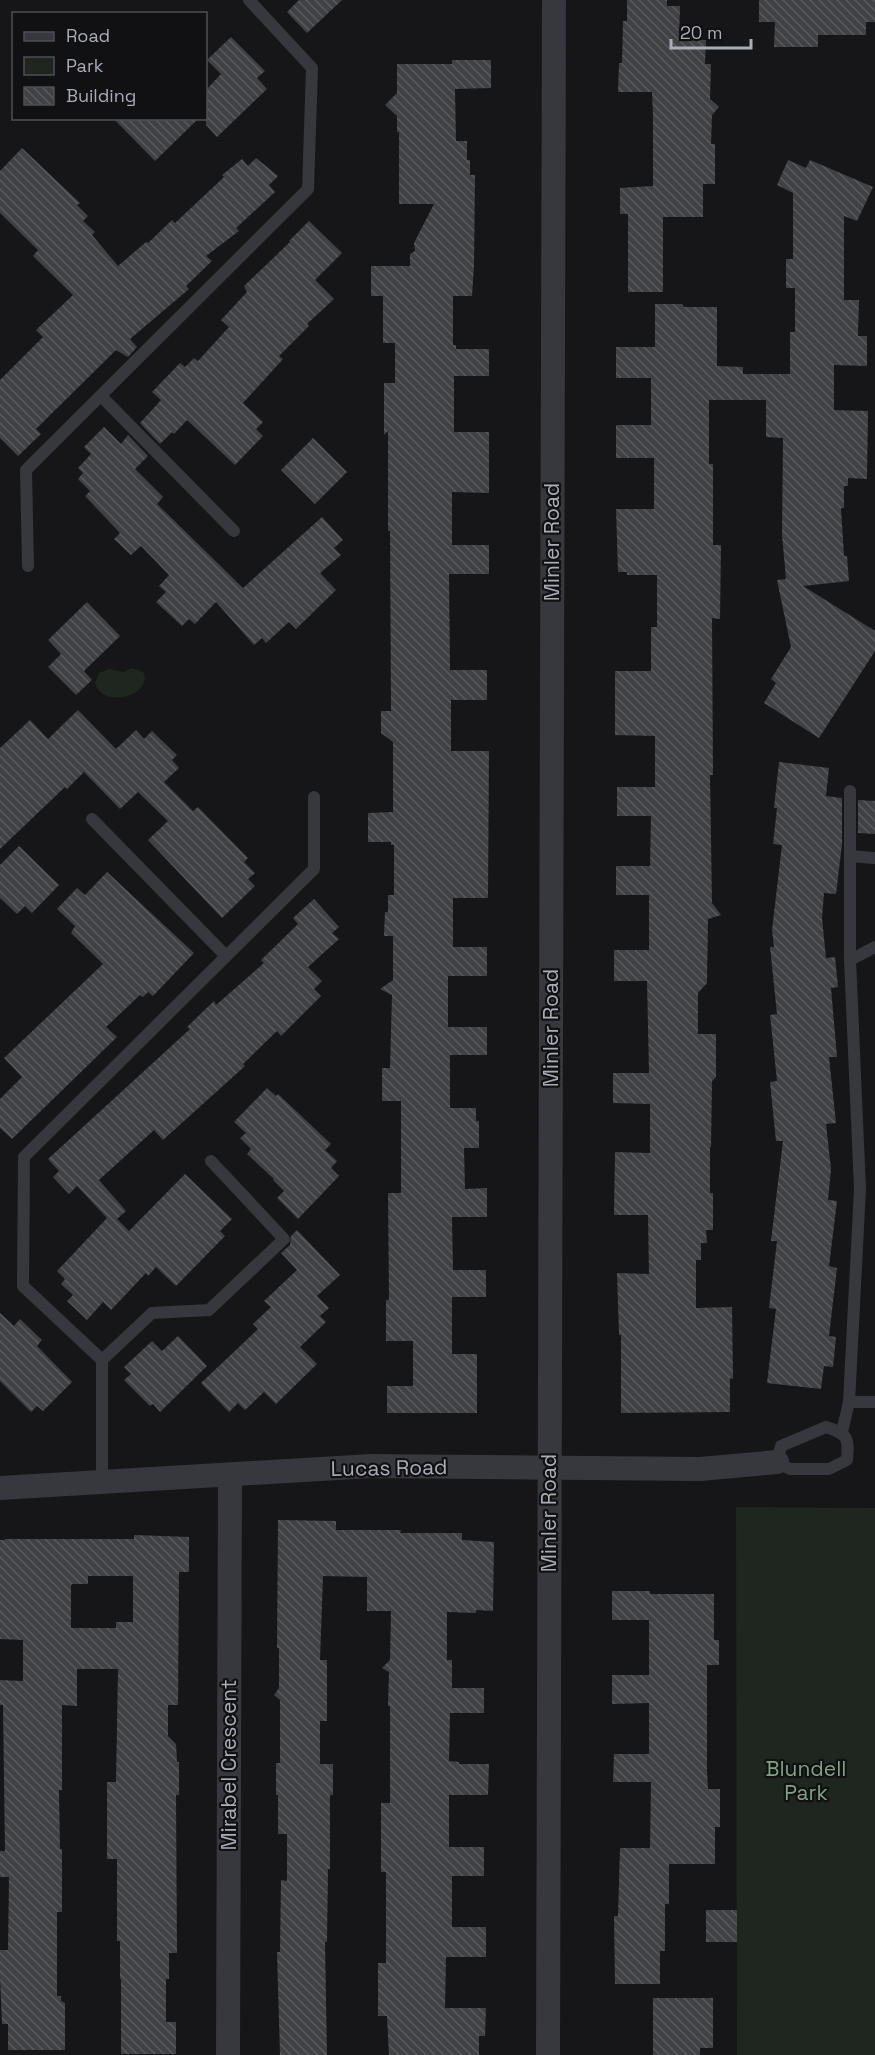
<svg xmlns="http://www.w3.org/2000/svg" width="875" height="2055" font-family="'Space Grotesk',sans-serif">
<defs>
<pattern id="building-back-hatch" width="6" height="6" patternUnits="userSpaceOnUse" patternTransform="scale(1.5)"><rect width="6" height="6" fill="#404145"/><path d="M-1 5l2 2M0 0l6 6M5-1l2 2" fill="none" stroke="#595a5e"/></pattern>
</defs>
<rect width="100%" height="100%" fill="#161618"/>
<!-- park -->
<g fill="#1e261f">
<path d="M132,668L143,672C155,694 103,711 95,683L99,673L109,669L124,672Z"/>
<polygon points="736,1507 875,1508 875,2055 737,2055"/>
</g>
<!-- building -->
<g fill="url(#building-back-hatch)" fill-rule="evenodd">
<polygon points="299,0 342,0 307,33 287,12"/>
<polygon points="627,0 667,0 667,6 680,6 679,40 706,40 705,64 711,64 710,99 719,107 712,115 711,144 715,144 715,184 703,184 703,217 663,217 663,292 628,292 628,214 620,214 620,188 653,186 653,116 652,92 618,92 619,63 622,63 623,21 627,21"/>
<polygon points="759,0 875,0 875,22 866,22 866,35 818,35 818,47 774,47 775,22 759,22"/>
<polygon points="231,37 265,71 257,78 267,89 217,137 206,125 206,90 221,74 207,60"/>
<polygon points="452,60 491,60 491,88 455,89 456,141 467,141 467,160 470,160 470,175 475,175 474,266 472,296 453,296 453,345 456,345 456,349 489,349 489,376 454,376 454,432 489,432 489,493 452,492 452,545 489,545 489,574 449,574 450,670 487,670 487,700 451,700 451,751 489,751 488,898 453,898 453,947 487,947 487,976 448,976 448,1027 487,1027 487,1055 450,1055 450,1108 476,1108 476,1121 479,1121 479,1148 464,1148 465,1189 487,1188 487,1217 452,1217 453,1270 486,1270 486,1297 452,1297 452,1354 477,1354 477,1413 387,1413 387,1386 413,1386 413,1341 386,1341 386,1300 389,1300 388,1193 401,1193 401,1101 382,1101 382,1068 390,1068 392,995 380,989 393,980 393,936 384,936 385,912 388,912 388,895 394,895 394,845 391,845 391,842 368,842 368,813 393,812 393,742 381,733 381,711 391,711 390,531 388,531 388,431 384,435 384,383 395,383 395,343 383,343 383,296 371,296 371,266 410,266 410,254 415,251 414,243 434,204 399,204 399,132 397,132 397,116 385,105 397,93 397,64 452,64"/>
<polygon points="113,118 199,118 155,161"/>
<polygon points="22,148 80,203 77,205 88,216 83,221 95,232 92,235 118,266 146,242 148,243 172,220 175,223 224,177 222,175 242,159 248,166 256,158 278,176 269,185 275,192 236,228 239,231 206,256 212,261 186,286 189,289 130,339 137,347 128,357 116,350 36,429 41,434 18,456 0,438 0,380 43,337 36,330 73,295 33,256 38,250 0,213 0,171"/>
<polygon points="788,160 806,168 810,160 873,187 857,221 844,216 844,300 859,300 858,336 867,336 867,366 834,365 834,410 868,411 867,479 848,478 848,486 844,486 844,508 841,508 844,556 847,556 849,581 803,586 875,631 875,651 819,738 764,703 776,683 771,679 791,647 777,580 786,579 782,535 783,438 766,437 766,400 709,400 709,464 713,464 713,545 721,545 720,619 712,618 713,775 710,775 712,903 721,915 708,919 707,983 698,993 698,1034 716,1034 716,1077 712,1081 711,1147 710,1147 710,1193 713,1193 713,1230 706,1230 707,1243 701,1243 701,1260 696,1260 696,1308 732,1307 733,1379 730,1378 730,1412 621,1413 621,1335 619,1335 617,1273 649,1274 648,1215 614,1215 615,1152 650,1153 650,1104 613,1103 613,1073 649,1073 647,981 614,981 614,950 649,950 649,895 616,895 616,866 650,866 651,816 617,816 617,787 655,787 655,736 615,735 615,671 651,671 651,627 657,627 657,575 627,575 627,572 618,572 616,509 654,509 654,458 616,458 616,425 651,425 651,378 616,378 616,347 655,347 655,304 682,304 684,307 717,307 717,366 743,367 743,374 790,374 790,332 795,332 795,288 786,288 786,259 793,259 793,193 777,185"/>
<polygon points="309,221 342,253 315,280 334,299 307,324 309,326 279,356 283,359 243,403 263,422 256,429 263,436 235,465 187,420 174,434 172,432 160,444 140,423 161,400 152,392 180,363 185,367 194,358 198,361 229,327 221,320 247,292 244,286 290,242 289,241"/>
<polygon points="104,427 121,444 128,435 148,456 135,469 163,497 157,504 243,588 322,517 343,540 334,548 341,555 320,573 336,590 296,629 289,622 266,643 262,638 254,645 216,602 195,624 189,619 182,626 156,602 166,592 159,586 169,575 141,546 131,555 114,539 120,533 85,496 90,491 78,479 83,473 78,468 91,454 84,447"/>
<polygon points="313,438 347,472 315,504 281,470"/>
<polygon points="87,602 120,636 84,671 92,680 76,695 48,667 61,654 48,640"/>
<polygon points="78,710 116,749 136,730 144,739 152,731 177,755 172,760 179,768 164,782 193,811 198,807 248,858 244,862 255,873 248,879 255,886 222,918 148,840 168,821 138,792 120,809 84,772 67,789 65,787 0,849 0,748 30,720 48,739"/>
<polygon points="779,762 829,768 826,796 842,798 842,844 836,894 824,893 822,918 826,958 835,957 838,987 831,988 837,1057 829,1057 836,1123 826,1124 831,1169 828,1200 837,1201 829,1266 837,1268 829,1336 836,1337 833,1367 824,1366 821,1389 767,1383 776,1309 769,1308 777,1241 771,1241 783,1141 776,1141 770,1082 777,1081 770,1015 777,1014 770,947 774,947 772,930 782,845 773,844 777,808 774,808"/>
<polygon points="858,800 875,801 875,834 858,833"/>
<polygon points="19,846 59,885 32,913 25,906 17,914 0,898 0,865"/>
<polygon points="107,872 194,953 153,996 148,992 143,997 140,995 106,1027 117,1037 12,1139 0,1128 0,1099 22,1077 4,1058 103,964 71,933 75,926 57,909 77,888 85,895"/>
<polygon points="314,899 339,927 332,933 339,939 308,967 322,981 314,989 321,996 281,1036 277,1031 243,1064 245,1066 163,1140 154,1130 99,1180 126,1211 117,1219 129,1231 185,1174 232,1219 220,1231 225,1236 176,1286 156,1267 148,1276 146,1273 111,1310 103,1302 87,1320 67,1301 73,1295 61,1284 65,1279 57,1271 107,1218 77,1186 69,1194 53,1177 59,1171 48,1159 190,1029 187,1027 214,1001 216,1005 264,963 261,960 298,924 293,918"/>
<polygon points="267,1088 276,1096 278,1094 331,1144 325,1150 337,1161 331,1168 339,1176 298,1219 277,1198 284,1191 273,1180 274,1179 247,1154 251,1149 240,1138 246,1133 234,1122"/>
<polygon points="297,1230 340,1275 317,1296 329,1308 320,1316 326,1322 300,1347 317,1364 276,1404 264,1392 245,1410 238,1403 229,1412 201,1383 258,1329 253,1324 271,1307 264,1301 297,1270 281,1253 290,1245 291,1236"/>
<polygon points="0,1313 14,1326 20,1319 42,1340 37,1346 72,1382 43,1411 37,1406 31,1412 0,1381"/>
<polygon points="178,1336 207,1366 160,1412 153,1404 150,1406 124,1380 131,1374 124,1367 152,1341 162,1351"/>
<polygon points="278,1520 336,1521 336,1530 401,1530 400,1533 462,1533 462,1540 494,1542 493,1611 476,1610 476,1613 447,1612 447,1660 452,1660 452,1688 484,1688 484,1713 450,1713 449,1761 459,1762 459,1764 489,1764 488,1795 449,1795 449,1847 484,1847 484,1876 452,1876 452,1927 486,1927 486,1957 446,1957 445,2008 486,2008 485,2036 479,2036 479,2055 389,2055 387,2016 378,2016 378,1963 386,1963 386,1872 381,1872 381,1803 390,1803 390,1706 388,1706 389,1672 382,1668 390,1660 391,1611 367,1611 367,1577 323,1576 320,1660 327,1660 327,1721 320,1721 320,1764 333,1764 333,1795 330,1795 330,1869 328,1869 327,1942 325,1942 327,2055 280,2055 277,1952 280,1952 281,1880 287,1881 287,1834 278,1834 278,1795 276,1795 276,1763 280,1763 280,1700 274,1695 279,1688 279,1648 277,1648"/>
<path d="M134,1535L189,1537V1572H179L178,1705H168V1736L176,1744L177,1762H179V1795H176L177,1953H169V1979H166V2022H176V2054H121V1979H120V1941H117V1859H107V1782H116L118,1669H77V1706L62,1705V1790H59L60,1849H62V1912H57V1996H61V2001L65,2003V2050H8V2024H2L0,1977V1950H8L9,1877H0V1851H5L3,1705H0V1680L23,1681V1640L0,1639V1540H5V1539H134ZM88,1576H133V1622H116V1628H71V1586L72,1584H88Z"/>
<polygon points="612,1591 650,1591 650,1594 714,1594 714,1640 719,1640 719,1665 707,1665 707,1771 708,1789 720,1789 720,1827 715,1827 715,1864 669,1864 669,1904 665,1904 665,1951 660,1951 660,1984 615,1984 614,1916 618,1916 620,1848 650,1848 651,1782 613,1782 614,1754 649,1754 649,1703 612,1704 612,1675 649,1675 649,1620 612,1620"/>
<rect x="706" y="1910" width="31" height="32"/>
<polygon points="653,1998 713,1998 713,2048 700,2048 700,2055 653,2055"/>
</g>
<g fill="none" stroke-linecap="round" stroke-linejoin="round">
<!-- service -->
<g stroke="#37383d" stroke-width="12">
<polyline points="101,396 234,531"/>
<polyline points="28,566 26,470 308,189 312,68 249,0"/>
<polyline points="92,819 226,956"/>
<polyline points="850,856 875,858"/>
<polyline points="850,960 850,791"/>
<polyline points="102,1360 23,1286 24,1157 314,869 314,797"/>
<polyline points="849,1402 875,1402"/>
<path d="M826,1427C848,1434 849,1438 847,1460L829,1469H790L777,1462L781,1446Z"/>
<polyline points="842,1432 849,1402 860,1189 850,960 875,947"/>
<polyline points="102,1482 102,1360 152,1313 209,1310 284,1239 211,1161"/>
</g>
<!-- minor -->
<g stroke="#37383d" stroke-width="24">
<polyline points="0,1488 371,1466 700,1469 777,1462"/>
<polyline points="228,2055 230,1476"/>
<polyline points="548,2055 554,0"/>
</g>
</g>
<g text-anchor="middle" stroke-width="4.5" stroke-linejoin="round" paint-order="stroke">
<!-- street labels -->
<g font-size="21" fill="#a8adb8" stroke="#111113">
<text transform="translate(552 542) rotate(-90)" y="7">Minler Road</text>
<text transform="translate(551 1028) rotate(-90)" y="7">Minler Road</text>
<text transform="translate(389 1468) rotate(-1)" y="7">Lucas Road</text>
<text transform="translate(549 1513) rotate(-90)" y="7">Minler Road</text>
<text transform="translate(229 1765) rotate(-90)" y="7">Mirabel Crescent</text>
</g>
<!-- park labels -->
<g font-size="21" fill="#7fa381" stroke="#111113">
<text x="806" y="1776">Blundell<tspan x="806" dy="24">Park</tspan></text>
</g>
</g>
<!-- legend -->
<rect x="12" y="12" width="195" height="108" fill="#111113" stroke="#4d4f55" stroke-width="1.5"/>
<rect x="24" y="32" width="30" height="9" fill="#37383d" stroke="#4d4f55" stroke-width="1.5"/>
<text x="66" y="42" font-size="18" fill="#a8adb8">Road</text>
<rect x="24" y="57" width="30" height="18" fill="#1e261f" stroke="#4d4f55" stroke-width="1.5"/>
<text x="66" y="72" font-size="18" fill="#a8adb8">Park</text>
<rect x="24" y="87" width="30" height="18" fill="url(#building-back-hatch)" stroke="#4d4f55" stroke-width="1.5"/>
<text x="66" y="102" font-size="18" fill="#a8adb8">Building</text>
<!-- scale -->
<path d="M671 39v9h80v-9" fill="none" stroke="#a8adb8" stroke-width="3"/>
<text x="680" y="39" font-size="18" fill="#a8adb8" stroke="#111113" stroke-width="4.5" paint-order="stroke">20 m</text>
</svg>
